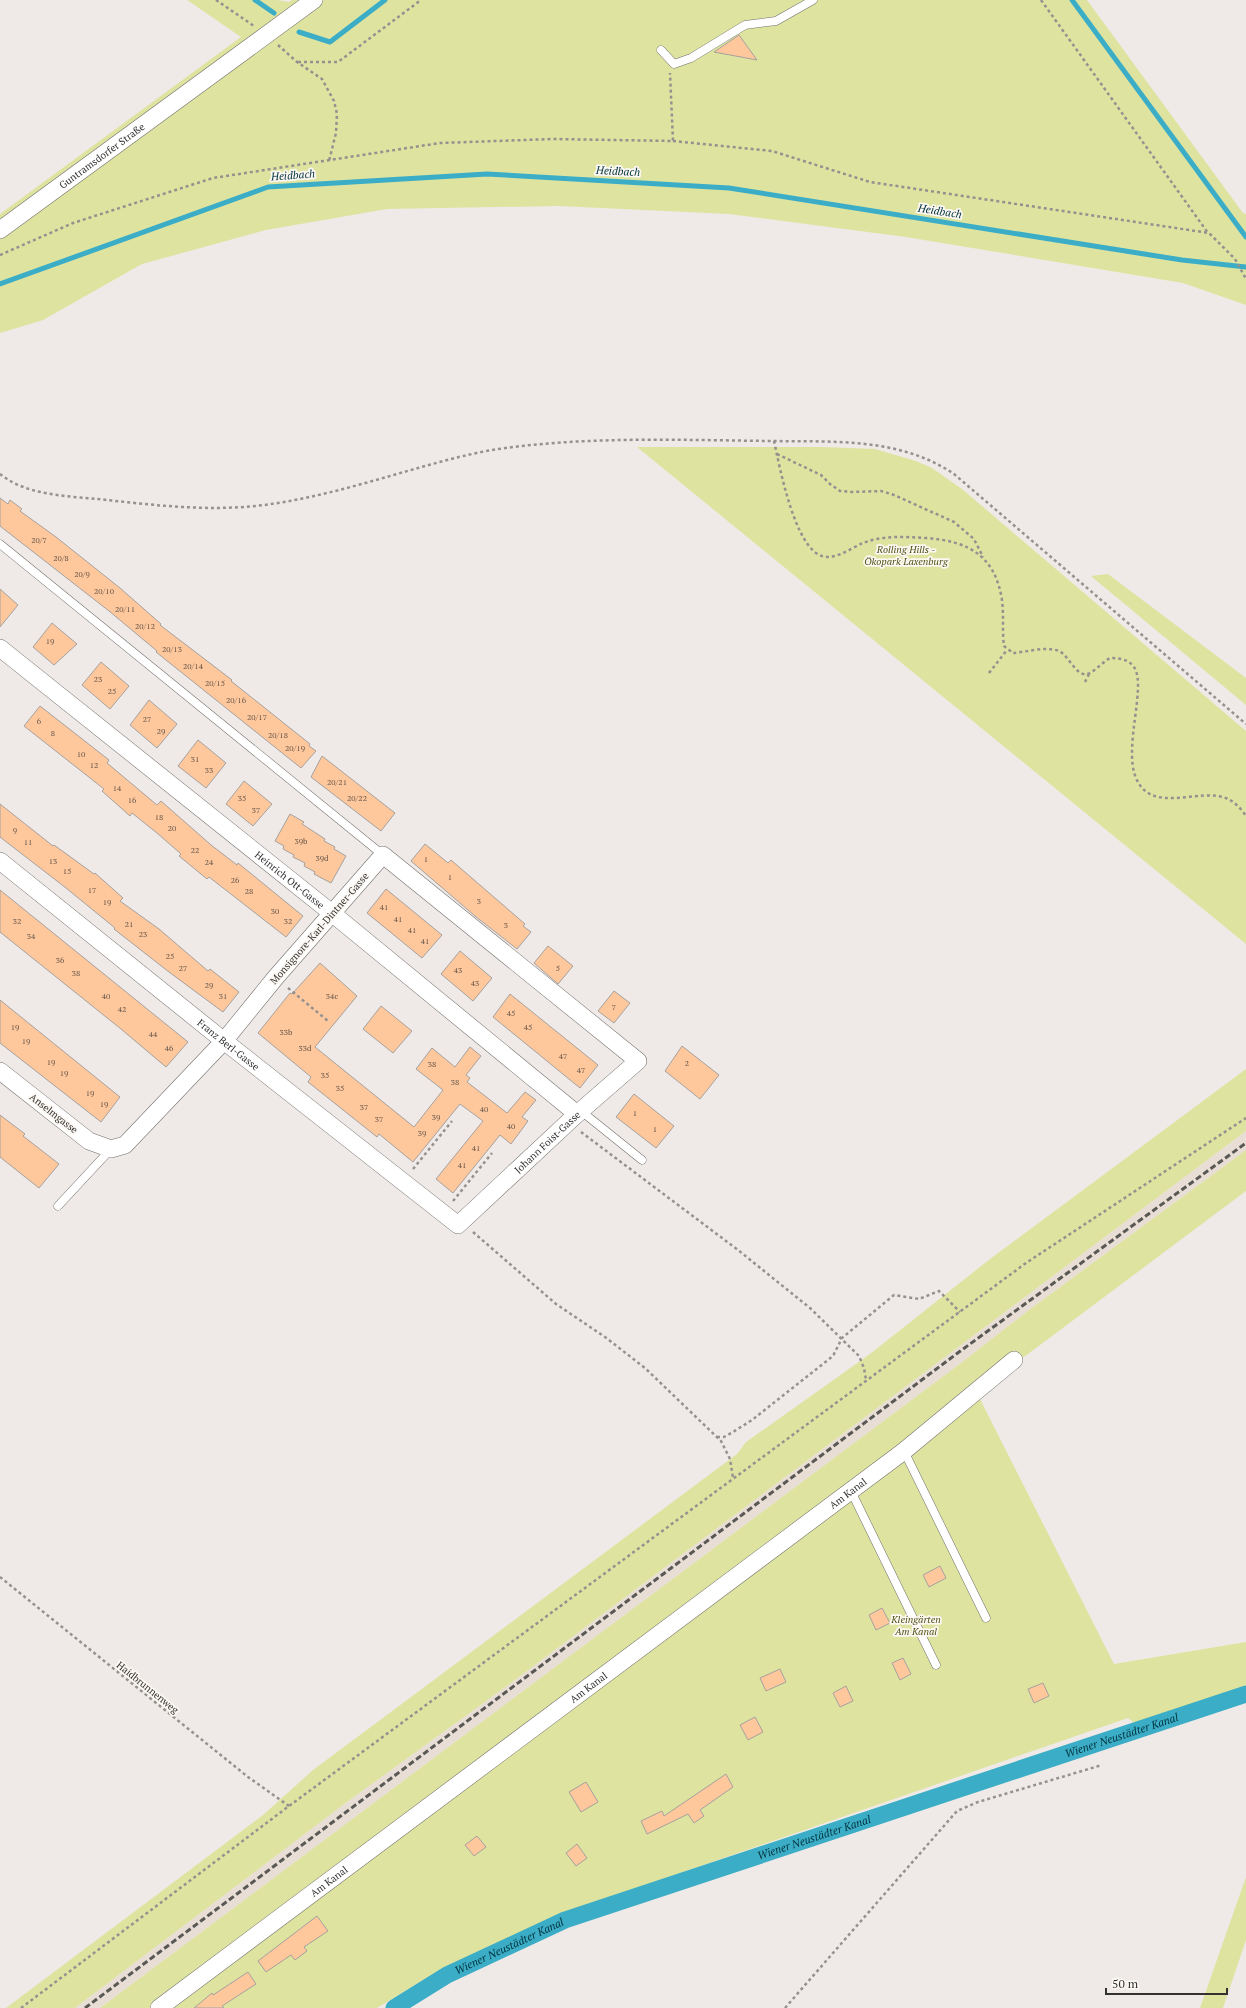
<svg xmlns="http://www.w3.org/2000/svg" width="1246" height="2008" font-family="'PT Serif',serif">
<rect width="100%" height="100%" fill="#efeae7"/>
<!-- built -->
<polygon fill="#e9ded6" points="1246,1131 1246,1150 1029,1310 961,1363 100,2008 75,2008 347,1802 511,1683"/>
<!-- green -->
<g fill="#dee4a0">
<polygon points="187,0 277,0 289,2 292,0 1087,0 1243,213 1246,214 1246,305 1183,283 906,237 729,214 559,206 387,209 266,230 142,264 43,320 0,333 0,214 241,37"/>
<polygon points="637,447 823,447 875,449 916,461 932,468 962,489 1246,731 1246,944"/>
<polygon points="1108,574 1246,678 1246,705 1091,576"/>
<polygon points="1246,1069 1246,1131 511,1683 347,1802 75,2008 6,2008 263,1815 313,1770 737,1454 746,1442 870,1354 990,1259"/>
<polygon points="1246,1150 1246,1191 1024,1357 1013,1354 974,1384 982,1403 1114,1664 1246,1642 1246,1702 1148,1734 1128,1718 562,1914 441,1969 377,2008 100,2008 961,1363 1029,1310"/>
<polygon points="1246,1877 1246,1940 1223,2008 1200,2008"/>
</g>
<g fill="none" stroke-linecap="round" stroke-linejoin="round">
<!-- stream -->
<g stroke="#3cadc6" stroke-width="5">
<polyline points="255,0 274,13"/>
<polyline points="1072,0 1246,237"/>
<polyline points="299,32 330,42 385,0"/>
<polyline points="0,284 268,187 487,174 729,188 1182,260 1246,267"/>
</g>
<!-- canal -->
<path stroke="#3cadc6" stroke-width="17" id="s1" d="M394,2008L447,1975L565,1920L1246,1694"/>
</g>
<!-- building -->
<g fill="#fec79c" stroke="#a5a19e">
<polygon points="739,35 757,60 714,52"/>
<polygon points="0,498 8,504 10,500 22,509 20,511 56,537 120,588 161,624 160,625 232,680 231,681 310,744 309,746 316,751 301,768 156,652 157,651 109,611 0,526"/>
<polygon points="0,589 18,605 0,627"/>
<polygon points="52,623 77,644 54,665 33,647"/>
<polygon points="101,662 129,686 110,709 82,685"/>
<polygon points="149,700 177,724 157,748 130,725"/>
<polygon points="40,706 109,760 107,763 157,805 161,801 211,845 237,865 238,863 303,916 286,937 209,877 207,879 179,856 181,854 157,833 132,813 130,816 102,791 104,789 24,726"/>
<polygon points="198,740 226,763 206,788 178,766"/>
<polygon points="322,756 395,813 381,831 311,777"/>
<polygon points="244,781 272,804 253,826 226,804"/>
<polygon points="0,804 53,846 54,845 94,874 95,873 123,898 120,901 159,929 208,971 210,969 239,992 223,1012 169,972 114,929 115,928 66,888 0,837"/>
<polygon points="290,814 304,822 302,824 325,839 324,841 335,847 334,849 346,856 331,883 314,874 315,872 304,866 305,863 293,857 294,855 283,849 284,846 275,841"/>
<polygon points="425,844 448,863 451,860 525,924 523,926 531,932 517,949 475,916 411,861"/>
<polygon points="386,889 442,935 422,958 367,913"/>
<polygon points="0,890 188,1042 166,1067 121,1029 0,932"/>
<polygon points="548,946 573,966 558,984 534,963"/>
<polygon points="460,951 492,978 473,1001 441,974"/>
<polygon points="320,963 357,996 315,1047 414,1127 443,1090 416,1069 432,1048 455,1067 470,1047 481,1056 466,1075 470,1078 467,1082 507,1113 525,1092 536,1100 522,1117 528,1121 511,1144 500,1135 453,1193 436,1179 483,1121 460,1104 413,1162 379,1134 377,1137 308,1082 311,1077 258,1033 290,993 292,994"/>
<polygon points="614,991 630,1003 614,1023 598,1011"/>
<polygon points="510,994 598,1065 580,1088 493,1017"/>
<polygon points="0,1000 120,1097 101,1122 0,1043"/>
<polygon points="381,1006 412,1031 393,1053 363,1029"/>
<polygon points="682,1046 719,1075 700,1099 665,1071"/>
<polygon points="634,1094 674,1126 656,1148 616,1117"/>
<polygon points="0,1115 25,1134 23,1136 59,1164 39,1188 0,1157"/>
<polygon points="940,1566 946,1578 929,1587 923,1575"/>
<polygon points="882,1608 890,1623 876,1630 869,1615"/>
<polygon points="903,1658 911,1674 900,1680 892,1663"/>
<polygon points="780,1669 786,1682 766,1691 760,1678"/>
<polygon points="1043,1683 1049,1696 1034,1703 1028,1689"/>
<polygon points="846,1686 853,1701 840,1707 833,1693"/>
<polygon points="755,1717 763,1732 748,1740 740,1725"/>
<polygon points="726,1774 733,1787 700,1810 704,1816 694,1823 688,1814 647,1834 641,1821 662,1811 664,1816"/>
<polygon points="586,1782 598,1802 581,1812 569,1792"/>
<polygon points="477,1836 486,1847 474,1856 465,1845"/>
<polygon points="577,1844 587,1858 576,1866 566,1853"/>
<polygon points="317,1916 328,1931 304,1947 307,1951 295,1960 291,1955 266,1972 258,1961"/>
<polygon points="248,1972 256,1984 222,2006 224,2008 194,2008 212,1993 213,1995"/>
</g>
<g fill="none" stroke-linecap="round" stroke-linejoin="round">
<!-- service casing -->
<g stroke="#736f6c" stroke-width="9">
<g id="service">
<polyline points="661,50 674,64 691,58 745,25 776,21 813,0"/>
<polyline points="0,544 383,855"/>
<polyline points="581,1111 642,1160"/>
<polyline points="58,1206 111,1149"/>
<polyline points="904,1451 986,1618"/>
<polyline points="851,1491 936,1665"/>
</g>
</g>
<!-- minor casing -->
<g stroke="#736f6c" stroke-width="18">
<g id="minor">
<path id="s2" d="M0,230L314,0"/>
<path id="s3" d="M0,648L333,914L577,1114"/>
<path id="s4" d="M0,861L224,1041L458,1225L577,1114L638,1061L383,855L276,977L224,1041L125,1145L111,1149L89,1141L0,1071"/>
<path id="s5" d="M159,2008L904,1451L1014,1360"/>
</g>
</g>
<!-- path -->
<g stroke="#94918f" stroke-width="2.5" stroke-dasharray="3 3" stroke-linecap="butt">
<polyline points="216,0 254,26"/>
<polyline points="1041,0 1208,233"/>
<polyline points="278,45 297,62 322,79 334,101 337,114 336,133 329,161"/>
<polyline points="298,62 338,62 421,0"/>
<polyline points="673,141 772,151 870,182 1209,233 1235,259 1246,279"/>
<polyline points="0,255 73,223 213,178 440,143 553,139 673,141 670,73"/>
<path d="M774,441C780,469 793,536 816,553C831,564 849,549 863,543C884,535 904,537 926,538C968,541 995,555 1002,600C1004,615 1002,631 1004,646L1013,653C1027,652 1045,646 1059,651C1069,655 1077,680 1090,673C1097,669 1103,662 1110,658C1119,658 1128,659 1134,667C1147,686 1123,747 1136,778C1152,816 1200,786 1228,799C1235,802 1242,810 1246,816"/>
<polyline points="777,454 821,475 830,484 840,491 852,492 881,491 894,495 954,522 974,539 983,557"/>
<path d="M0,474C26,495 65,496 98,499C153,505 208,512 264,505C318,498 372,481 425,466C447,460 469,454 492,450C581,436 680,440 770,441C834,442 899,437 954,474L1246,724"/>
<polyline points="989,673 1007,650"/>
<polyline points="1085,682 1089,674"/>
<polyline points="288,988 328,1021"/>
<polyline points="581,1132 738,1250 810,1308 859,1356 864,1368 866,1380"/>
<polyline points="413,1169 452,1121"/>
<polyline points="453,1201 492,1153"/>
<polyline points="473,1232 556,1304 605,1337 645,1368 721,1441 730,1459 733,1478"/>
<polyline points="717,1437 724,1437 733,1432 752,1420 833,1356 842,1338 894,1295 919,1299 939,1291 960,1312"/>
<polyline points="0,1577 248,1777 289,1806"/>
<polyline points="21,2008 289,1806 1026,1263 1246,1118"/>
<polyline points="785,2008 957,1811 978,1802 1102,1765"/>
</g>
<!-- service -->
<use href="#service" stroke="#fff" stroke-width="8"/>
<!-- minor -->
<use href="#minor" stroke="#fff" stroke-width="17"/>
<!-- rail -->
<polyline stroke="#595855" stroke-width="3" stroke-dasharray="6 3" stroke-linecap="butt" points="85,2008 959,1352 1246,1143"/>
</g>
<g text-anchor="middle" stroke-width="3.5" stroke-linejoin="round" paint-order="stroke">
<!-- number labels -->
<g font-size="8" fill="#66574b">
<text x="39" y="543">20/7</text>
<text x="61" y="561">20/8</text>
<text x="82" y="577">20/9</text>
<text x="104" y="594">20/10</text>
<text x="125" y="612">20/11</text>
<text x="145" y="629">20/12</text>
<text x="50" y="644">19</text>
<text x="172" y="652">20/13</text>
<text x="193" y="669">20/14</text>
<text x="98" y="682">23</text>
<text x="215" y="686">20/15</text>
<text x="112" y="694">25</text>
<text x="236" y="703">20/16</text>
<text x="257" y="720">20/17</text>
<text x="147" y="722">27</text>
<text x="39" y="724">6</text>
<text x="161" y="734">29</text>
<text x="53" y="736">8</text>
<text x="278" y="738">20/18</text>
<text x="295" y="751">20/19</text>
<text x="81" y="757">10</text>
<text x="195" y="762">31</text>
<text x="94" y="768">12</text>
<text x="209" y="773">33</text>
<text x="337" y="785">20/21</text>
<text x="117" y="791">14</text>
<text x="242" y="801">35</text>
<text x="357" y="801">20/22</text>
<text x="132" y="803">16</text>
<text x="256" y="813">37</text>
<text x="159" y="820">18</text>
<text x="172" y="831">20</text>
<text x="15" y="833">9</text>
<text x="301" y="844">39b</text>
<text x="28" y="845">11</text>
<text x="195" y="853">22</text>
<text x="322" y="861">39d</text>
<text x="426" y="862">1</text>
<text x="53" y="864">13</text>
<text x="209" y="865">24</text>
<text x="67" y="874">15</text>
<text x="450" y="880">1</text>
<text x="235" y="883">26</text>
<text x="92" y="893">17</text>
<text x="249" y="894">28</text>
<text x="479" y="904">3</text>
<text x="107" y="905">19</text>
<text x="384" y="910">41</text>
<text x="275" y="914">30</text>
<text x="398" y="922">41</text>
<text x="17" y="924">32</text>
<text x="288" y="924">32</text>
<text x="129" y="927">21</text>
<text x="506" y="928">3</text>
<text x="412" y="933">41</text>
<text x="143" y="937">23</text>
<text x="31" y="939">34</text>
<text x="425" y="944">41</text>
<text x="170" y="959">25</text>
<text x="60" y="963">36</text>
<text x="183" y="971">27</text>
<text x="558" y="971">5</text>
<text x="458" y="973">43</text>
<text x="76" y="976">38</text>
<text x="475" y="986">43</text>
<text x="209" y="988">29</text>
<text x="106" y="999">40</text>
<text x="223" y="999">31</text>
<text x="332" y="999">34c</text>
<text x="614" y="1010">7</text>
<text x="122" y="1012">42</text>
<text x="511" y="1016">45</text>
<text x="15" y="1030">19</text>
<text x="528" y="1030">45</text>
<text x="286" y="1035">33b</text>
<text x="153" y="1037">44</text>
<text x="26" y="1044">19</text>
<text x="169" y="1051">46</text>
<text x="305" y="1051">33d</text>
<text x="563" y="1059">47</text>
<text x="51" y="1065">19</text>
<text x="687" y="1066">2</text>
<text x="432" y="1067">38</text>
<text x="581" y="1073">47</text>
<text x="64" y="1076">19</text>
<text x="325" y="1078">35</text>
<text x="455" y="1085">38</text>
<text x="340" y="1091">35</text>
<text x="90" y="1096">19</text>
<text x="104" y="1107">19</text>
<text x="364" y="1110">37</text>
<text x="484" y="1112">40</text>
<text x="635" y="1116">1</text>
<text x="436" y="1120">39</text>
<text x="379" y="1122">37</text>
<text x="511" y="1129">40</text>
<text x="655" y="1132">1</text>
<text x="422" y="1136">39</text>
<text x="476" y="1151">41</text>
<text x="462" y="1168">41</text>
</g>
<!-- street labels -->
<g font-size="10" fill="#333230" stroke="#fcf8f4">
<text dy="4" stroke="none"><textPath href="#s2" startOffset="126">Guntramsdorfer Straße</textPath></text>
<text dy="4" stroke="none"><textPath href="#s3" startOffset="371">Heinrich Ott-Gasse</textPath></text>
<text transform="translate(319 928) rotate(-49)" y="4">Monsignore-Karl-Dintner-Gasse</text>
<text dy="4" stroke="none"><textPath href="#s4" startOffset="293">Franz Berl-Gasse</textPath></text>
<text transform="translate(54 1113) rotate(38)" y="4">Anselmgasse</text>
<text dy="4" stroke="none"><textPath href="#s4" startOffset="707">Johann Foist-Gasse</textPath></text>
<text dy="4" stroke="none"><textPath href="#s5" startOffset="860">Am Kanal</textPath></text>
<text transform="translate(148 1687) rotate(39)" y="4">Haidbrunnenweg</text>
<text dy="4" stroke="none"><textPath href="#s5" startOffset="536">Am Kanal</textPath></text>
<text dy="4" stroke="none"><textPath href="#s5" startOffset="212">Am Kanal</textPath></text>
</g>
<!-- park labels -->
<g font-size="10" font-style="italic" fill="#505317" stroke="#fcf8f4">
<text x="906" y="553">Rolling Hills -<tspan x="906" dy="12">Ökopark Laxenburg</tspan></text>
<text x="916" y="1623">Kleingärten<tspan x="916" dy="12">Am Kanal</tspan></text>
</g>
<!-- water labels -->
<g font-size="11" font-style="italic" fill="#00333d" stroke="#fcf8f4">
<text transform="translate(618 171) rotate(3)" y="4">Heidbach</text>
<text transform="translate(293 175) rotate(-4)" y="4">Heidbach</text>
<text transform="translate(940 211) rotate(9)" y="4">Heidbach</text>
<text dy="4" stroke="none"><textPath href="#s1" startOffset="779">Wiener Neustädter Kanal</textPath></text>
<text dy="4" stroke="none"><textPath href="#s1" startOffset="455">Wiener Neustädter Kanal</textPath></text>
<text dy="4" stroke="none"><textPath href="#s1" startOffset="131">Wiener Neustädter Kanal</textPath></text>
</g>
</g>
<!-- scale -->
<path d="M1106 1988v6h121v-6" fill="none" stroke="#333230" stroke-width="2"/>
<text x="1112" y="1988" font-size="12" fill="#333230" stroke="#fcf8f4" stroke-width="3" paint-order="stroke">50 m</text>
</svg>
